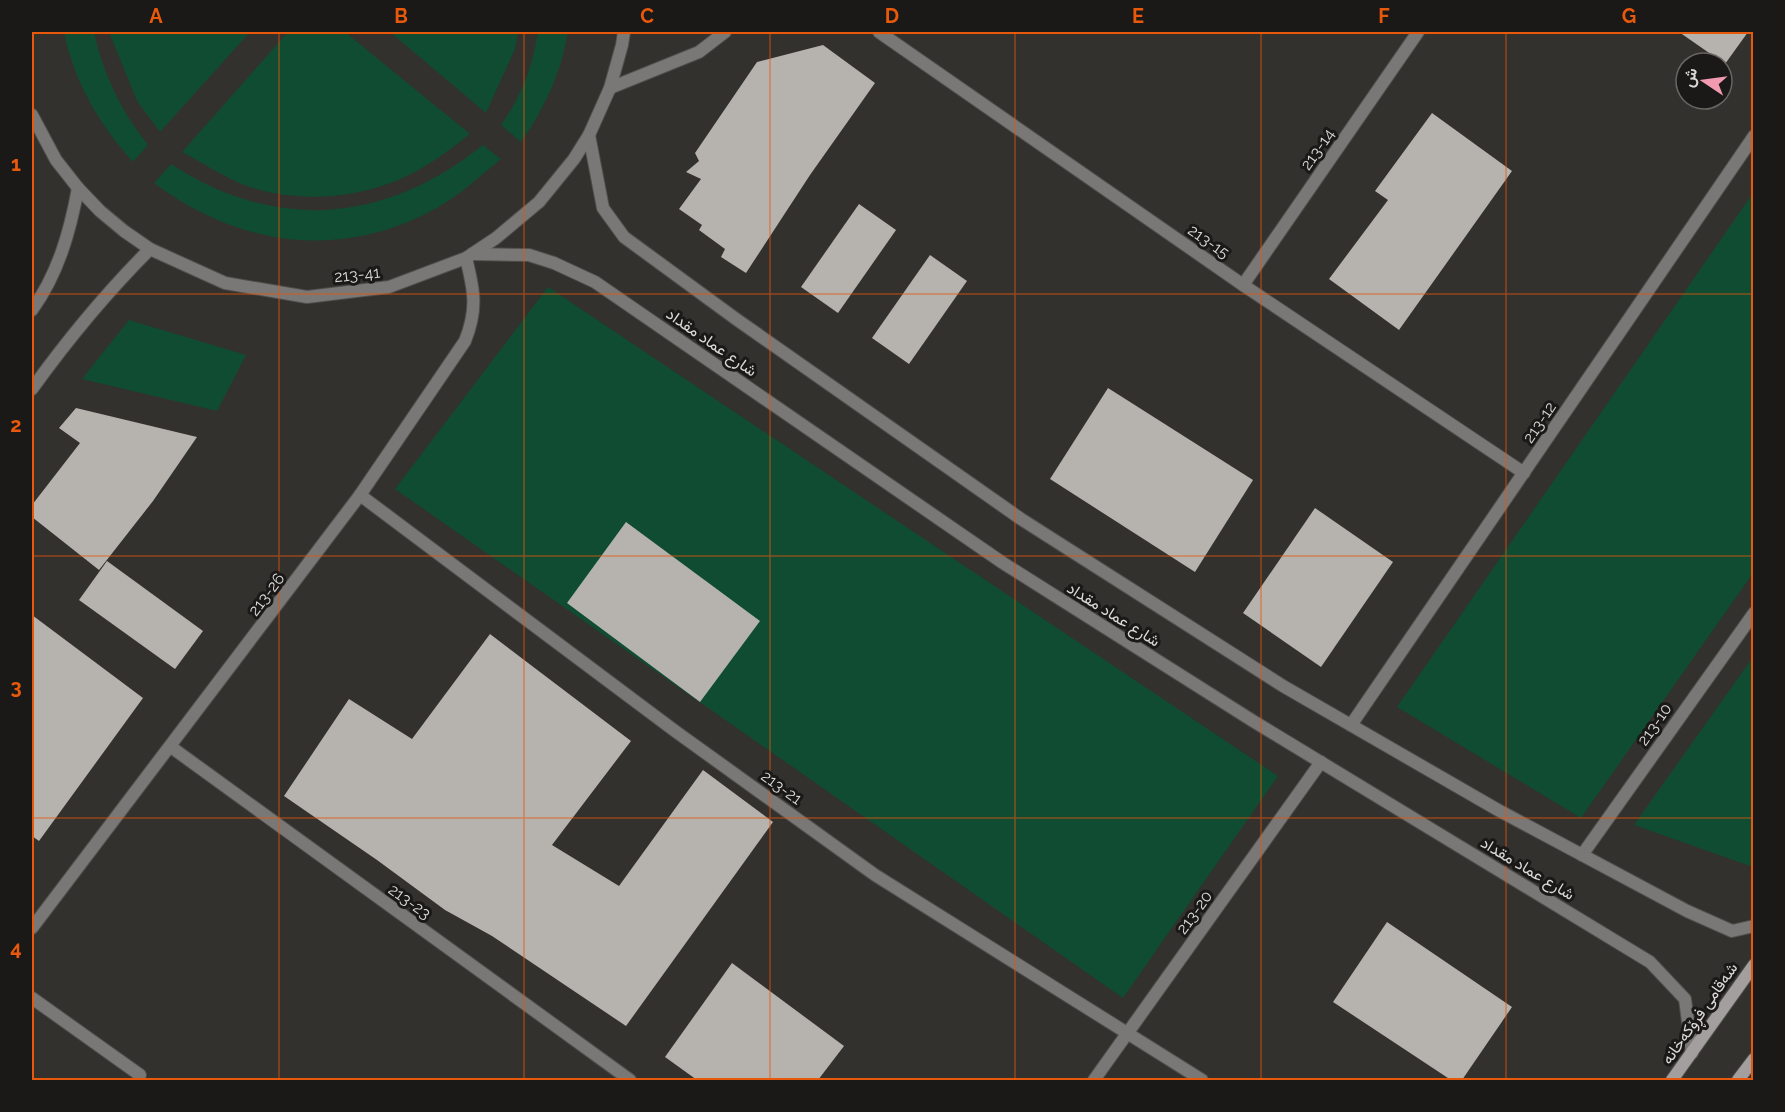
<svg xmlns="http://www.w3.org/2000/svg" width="1785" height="1112" font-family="Raleway,Vazirmatn,sans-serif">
<rect width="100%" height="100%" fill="#33312d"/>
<!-- green -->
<g fill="#0f4c31">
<path d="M64,32H94C103,74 121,111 148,145L133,162C99,124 74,82 64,32Z"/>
<polygon points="109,32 250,32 160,132 137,101"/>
<path d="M288,32H345L470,134C447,152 423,170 396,181C347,200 288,203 239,183C219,174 201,162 182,152Z"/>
<polygon points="390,32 518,32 515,49 486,113"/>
<path d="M538,32H568C561,73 545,108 521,142L501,125C522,95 532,68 538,32Z"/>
<path d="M483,145L501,159C479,177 459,196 435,209C340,261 238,246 154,183L171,164C276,233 386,223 483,145Z"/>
<polygon points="1753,193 1753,573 1581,818 1397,707"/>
<polygon points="548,287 1278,776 1123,998 395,489"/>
<polygon points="129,320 246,355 217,411 82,379"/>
<polygon points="1753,657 1753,867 1634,825"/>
</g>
<!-- building -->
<g fill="#b6b3af">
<polygon points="1679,32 1748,32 1725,64"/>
<polygon points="823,45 875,83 810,175 746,273 721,257 725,249 699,230 702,225 679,209 701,179 686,172 699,161 695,153 757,62"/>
<polygon points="1432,113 1512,171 1399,330 1329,279 1388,200 1375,191"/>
<polygon points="859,204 896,230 838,313 801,287"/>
<polygon points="930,255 967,281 909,364 872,338"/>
<polygon points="1108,388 1253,480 1195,572 1050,479"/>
<polygon points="76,408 197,437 153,501 99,570 32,517 32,505 80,443 59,428"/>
<polygon points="1315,508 1393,562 1321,667 1243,613"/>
<polygon points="626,522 760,621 700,702 567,603"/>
<polygon points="107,561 203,631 175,669 79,600"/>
<polygon points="32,615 143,698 39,841 32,836"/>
<polygon points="490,634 631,741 552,845 619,886 703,770 773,822 626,1026 492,936 445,910 377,860 284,796 349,699 412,739"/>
<polygon points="1387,922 1512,1007 1462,1080 1451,1080 1333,1002"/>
<polygon points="732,963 844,1046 818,1080 697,1080 665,1057"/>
</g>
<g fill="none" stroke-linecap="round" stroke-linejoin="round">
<!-- service casing -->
<g stroke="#514f4c" stroke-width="14">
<polyline id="service" points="32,998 140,1075"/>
</g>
<!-- minor casing -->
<g stroke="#514f4c" stroke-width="14">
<g id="minor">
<polyline points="879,32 1243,285 1524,473"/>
<polyline points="610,88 699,52 725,32"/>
<polyline points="1243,285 1418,32"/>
<polyline points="360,495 675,731 875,875 1202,1080"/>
<polyline points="1351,725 1754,136"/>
<polyline points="171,747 630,1080"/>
<polyline points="1582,855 1754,613"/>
<path d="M32,928L360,495L465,341C478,309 474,290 466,258"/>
<polyline points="1094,1080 1321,762"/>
</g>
</g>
<!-- tertiary casing -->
<g stroke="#514f4c" stroke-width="14">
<g id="tertiary">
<polyline points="32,115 56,160 78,188 100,211 124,231 150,249 225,283 307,297 389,287 466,258 496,238 539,202 574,159 589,135 610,88 622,45 624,32"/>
<polyline points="589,135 603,208 624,237 736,319 1021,519 1283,686 1498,810 1687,911 1732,931 1754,926"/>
<polyline points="472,254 529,255 554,263 595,282 1003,563 1253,721 1650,962 1685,999 1692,1053"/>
<path d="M32,310C58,274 70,232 78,188"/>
<path d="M32,389C68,339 106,293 150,249"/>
</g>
</g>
<!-- secondary casing -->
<g stroke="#514f4c" stroke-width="14">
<g id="secondary">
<polyline points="1672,1080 1754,965"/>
<polyline points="1738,1080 1754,1059"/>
</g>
</g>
<!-- service -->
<use href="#service" stroke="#7a7877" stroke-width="12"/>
<!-- minor -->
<use href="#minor" stroke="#7a7877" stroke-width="12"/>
<!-- tertiary -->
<use href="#tertiary" stroke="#7a7877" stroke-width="12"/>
<!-- secondary -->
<use href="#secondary" stroke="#a39f9f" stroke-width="12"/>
</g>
<!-- grid -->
<path fill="none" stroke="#e8590c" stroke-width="1.5" stroke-opacity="0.55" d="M279,32V1080M524,32V1080M770,32V1080M1015,32V1080M1261,32V1080M1506,32V1080M32,294H1754M32,556H1754M32,818H1754"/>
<g text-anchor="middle" stroke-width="6" stroke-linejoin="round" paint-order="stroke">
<!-- street labels -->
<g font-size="16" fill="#dad9d7" stroke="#1a1917">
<text transform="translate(1317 149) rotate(-55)" y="6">213-14</text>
<text transform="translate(1209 241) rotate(35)" y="6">213-15</text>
<text transform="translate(357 274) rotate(-6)" y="6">213-41</text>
<text transform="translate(712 342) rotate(35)" y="6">شارع عماد مقداد</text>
<text transform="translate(1539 422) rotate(-56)" y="6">213-12</text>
<text transform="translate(266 594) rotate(-53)" y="6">213-26</text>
<text transform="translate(1114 614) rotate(32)" y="6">شارع عماد مقداد</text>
<text transform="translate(1654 724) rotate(-55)" y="6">213-10</text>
<text transform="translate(782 787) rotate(36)" y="6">213-21</text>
<text transform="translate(1528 868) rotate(31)" y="6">شارع عماد مقداد</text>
<text transform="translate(410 901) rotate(36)" y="6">213-23</text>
<text transform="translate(1194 912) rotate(-54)" y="6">213-20</text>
<text transform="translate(1699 1013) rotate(-55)" y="6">شەقامی فڕۆکەخانە</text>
</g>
</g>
<!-- border -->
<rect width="1785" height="1112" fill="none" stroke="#1a1917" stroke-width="66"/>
<!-- north arrow -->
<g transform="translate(1704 81) rotate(283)"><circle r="28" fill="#1a1917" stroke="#676664" stroke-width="1.5"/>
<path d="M0-4.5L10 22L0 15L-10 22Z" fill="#f29ab0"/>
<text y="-9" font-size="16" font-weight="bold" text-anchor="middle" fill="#dad9d7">ش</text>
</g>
<rect x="33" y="33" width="1719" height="1046" fill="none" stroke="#e8590c" stroke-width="2"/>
<g font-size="20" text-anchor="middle" font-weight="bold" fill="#e8590c">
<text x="156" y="23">A</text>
<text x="401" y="23">B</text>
<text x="647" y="23">C</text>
<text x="892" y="23">D</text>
<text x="1138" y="23">E</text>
<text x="1384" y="23">F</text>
<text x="1629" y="23">G</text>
<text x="16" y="171">1</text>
<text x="16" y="432">2</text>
<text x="16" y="694">3</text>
<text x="16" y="955">4</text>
</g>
</svg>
